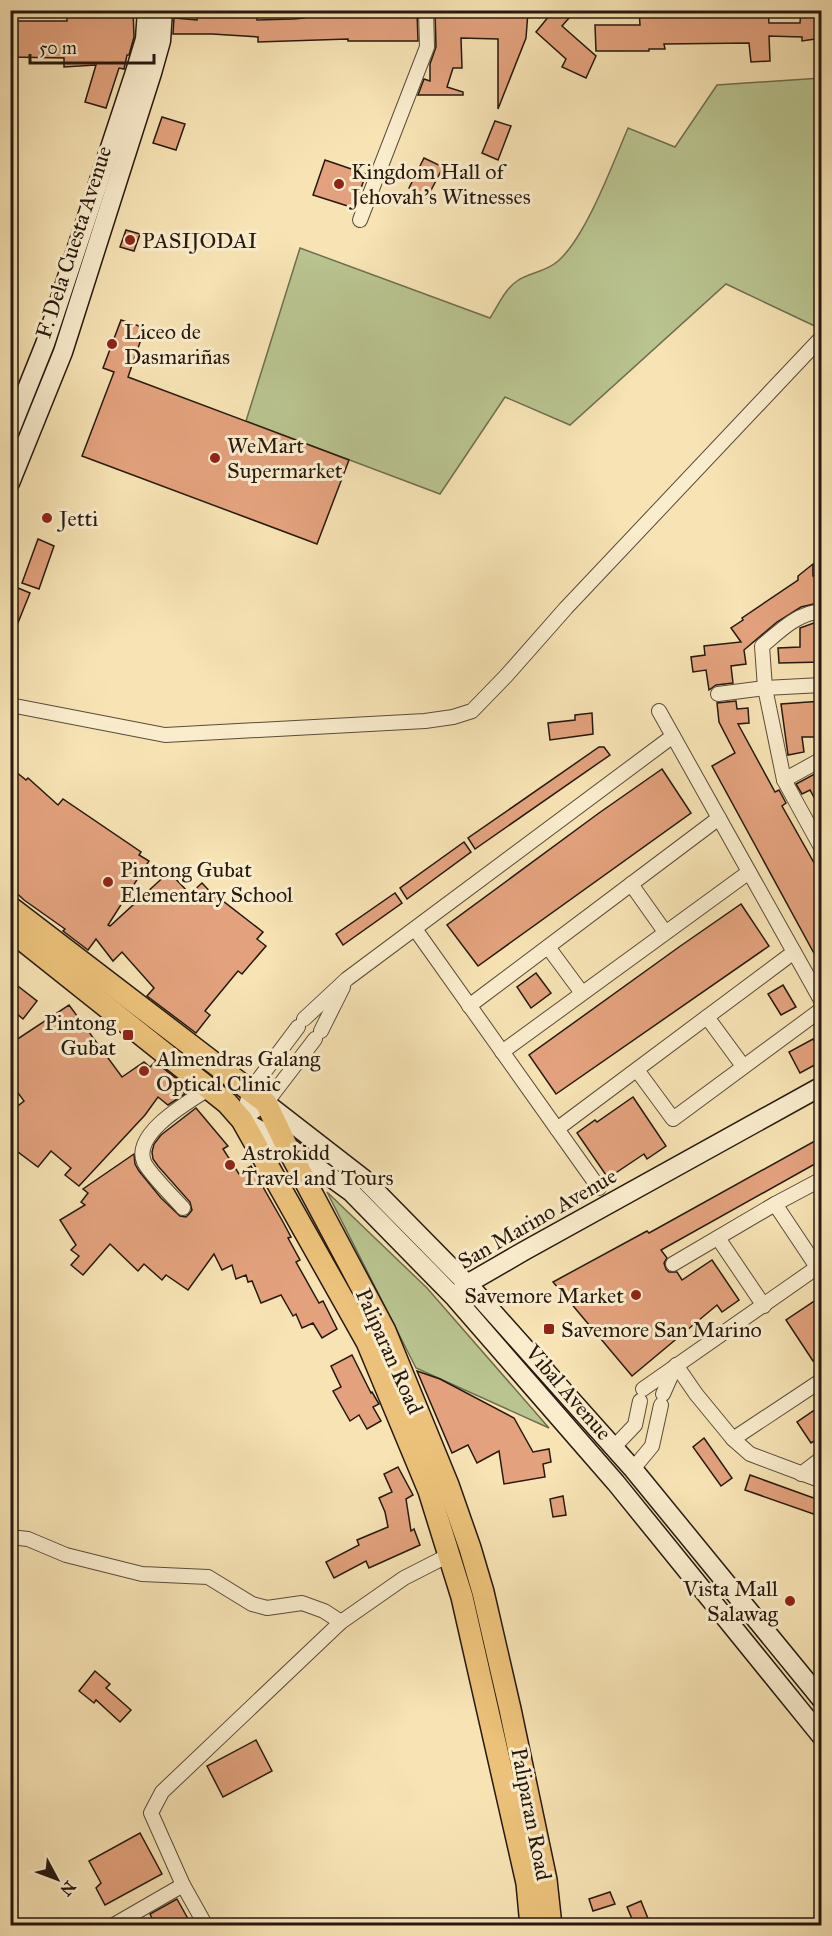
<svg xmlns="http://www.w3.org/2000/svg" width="832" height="1936" font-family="'IM FELL Great Primer',serif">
<rect width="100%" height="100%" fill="#f7e3b4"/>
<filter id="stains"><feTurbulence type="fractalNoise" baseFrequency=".00333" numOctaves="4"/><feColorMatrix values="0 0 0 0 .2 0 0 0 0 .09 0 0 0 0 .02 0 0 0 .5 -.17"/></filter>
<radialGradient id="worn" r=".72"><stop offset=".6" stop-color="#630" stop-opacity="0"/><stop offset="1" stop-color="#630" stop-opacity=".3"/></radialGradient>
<!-- green -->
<g fill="#b9c490" stroke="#706e50" stroke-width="1.5">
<path d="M821,78V329L726,284L570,425L505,397L440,494L246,421L300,248L490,318C498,306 505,289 517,281C528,273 546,272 558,261C586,237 613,163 628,128L675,147L717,85Z"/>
<polygon points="327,1192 427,1288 549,1428 416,1368"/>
</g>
<!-- building -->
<g fill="#e3a27d" stroke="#261910" stroke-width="1.5">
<polygon points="133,10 134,37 129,55 127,55 124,69 119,68 106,108 85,102 96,65 64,67 64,58 10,57 10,21 67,21 67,11"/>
<polygon points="304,10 417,11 418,41 348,41 348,39 258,42 258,37 212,34 173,34 174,18 197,20 197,16 228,16 228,14 243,15 243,13 257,13 257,20 293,19 304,18"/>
<polygon points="494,10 528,12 526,38 498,109 498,39 461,38 462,68 453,68 447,87 463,92 463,95 418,95 424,79 430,81 430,64 436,47 435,11"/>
<polygon points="554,10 560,10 569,18 562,26 596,56 586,78 562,67 566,59 536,32"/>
<polygon points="639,10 768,10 769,23 800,23 801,10 817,10 815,39 802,41 802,37 769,36 770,61 751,62 749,43 664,44 665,49 649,49 649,51 596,51 595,25 640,25"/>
<polygon points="162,117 185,124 176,150 153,143"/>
<polygon points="495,121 511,126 498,160 482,153"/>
<polygon points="424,158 443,167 427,198 409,188"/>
<polygon points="325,160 366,174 354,208 313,195"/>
<polygon points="126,230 140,234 134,251 120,247"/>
<polygon points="121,320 145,328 128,377 349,460 317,544 82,456 114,372 103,368"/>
<polygon points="38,539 54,546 39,589 22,583"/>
<polygon points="813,564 813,576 822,576 822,602 801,607 777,622 744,650 746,664 731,666 733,683 716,685 709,690 706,670 693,672 691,657 705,655 704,646 741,642 731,628 743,620 742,618 798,580 798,576"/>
<polygon points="18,588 30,593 11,640 10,605"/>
<polygon points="822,620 822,662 779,663 778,648 800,647 800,628"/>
<polygon points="736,701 737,709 748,708 749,723 738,724 775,792 779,790 786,803 782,806 822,877 822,968 712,766 735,753 719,722 717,703"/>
<polygon points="822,701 822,737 802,737 804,752 788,755 781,704"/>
<polygon points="592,713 593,734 550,740 548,723 575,720 575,715"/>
<polygon points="599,747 604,747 610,755 475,849 468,838"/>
<polygon points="10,767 26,780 28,778 58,805 63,799 141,852 139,855 149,861 108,925 110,926 169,872 190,894 202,883 218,900 219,898 263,932 257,939 266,946 242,974 238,971 205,1011 210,1015 196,1033 147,996 154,988 122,952 113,961 96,939 88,950 63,931 65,929 24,900 10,887"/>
<polygon points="662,769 691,813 478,966 447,925 599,813"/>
<polygon points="822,770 822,812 810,790 802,794 796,784"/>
<polygon points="464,842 471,852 407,899 400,888"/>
<polygon points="395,893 402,903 343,945 336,934"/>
<polygon points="741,904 769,946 556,1094 529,1055 679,947"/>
<polygon points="536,973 551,993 531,1008 517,987"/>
<polygon points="10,980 37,1001 23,1019 10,1008"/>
<polygon points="783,985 796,1007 781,1015 768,994"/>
<polygon points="69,1005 122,1077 144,1062 150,1067 155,1062 186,1086 182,1091 185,1094 168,1105 158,1097 145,1115 79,1186 65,1175 71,1168 51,1151 38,1167 10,1146 10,1112 24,1101 10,1082 10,1044"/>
<polygon points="813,1039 822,1053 822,1061 800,1073 789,1052"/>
<polygon points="633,1097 666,1146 647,1159 644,1154 608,1178 577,1133 595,1120 597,1122"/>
<polygon points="196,1108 228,1146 223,1149 239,1174 251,1166 283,1222 291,1237 288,1238 300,1260 296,1262 319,1303 323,1301 337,1329 322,1338 313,1323 302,1328 296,1314 293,1316 281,1295 261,1303 252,1281 248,1282 246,1275 236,1279 232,1265 222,1270 214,1254 188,1290 166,1275 162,1280 144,1264 138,1271 110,1244 83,1275 71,1265 79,1256 71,1250 76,1245 60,1220 85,1205 81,1202 88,1193 83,1189 134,1154 135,1164 139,1171 161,1198 180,1216 186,1217 189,1214 192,1210 190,1202 158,1166 153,1159 152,1152 154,1144 161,1135"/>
<polygon points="822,1137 822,1160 661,1250 667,1258 664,1263 666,1269 669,1272 677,1272 682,1280 712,1260 739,1300 722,1312 717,1305 632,1376 553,1282 647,1231 649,1233"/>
<polygon points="822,1296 822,1356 813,1361 786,1320"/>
<polygon points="352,1355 371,1393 372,1392 379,1404 373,1407 381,1421 367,1429 359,1415 350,1421 333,1391 341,1387 331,1366"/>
<polygon points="417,1371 440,1379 514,1418 533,1452 549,1449 551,1462 543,1464 545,1477 504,1484 499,1451 477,1463 468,1445 452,1453"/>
<polygon points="822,1405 822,1436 811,1443 797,1422"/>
<polygon points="704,1438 732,1478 721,1486 693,1447"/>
<polygon points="398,1467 413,1495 406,1499 411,1531 414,1529 420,1545 369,1568 366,1561 334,1578 326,1562 359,1545 357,1540 388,1527 385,1512 379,1498 392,1492 384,1474"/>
<polygon points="750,1475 822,1501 822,1517 745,1490"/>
<polygon points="563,1496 566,1515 553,1517 550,1499"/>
<polygon points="95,1671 110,1684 106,1688 131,1710 120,1722 96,1700 94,1703 79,1691"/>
<polygon points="256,1740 272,1771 223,1797 207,1766"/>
<polygon points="140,1833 162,1874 105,1905 96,1888 101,1883 89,1861"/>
<polygon points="610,1892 615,1904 593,1911 589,1899"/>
<polygon points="177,1899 192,1926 156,1926 150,1914"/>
<polygon points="641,1901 651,1926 635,1926 627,1907"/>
</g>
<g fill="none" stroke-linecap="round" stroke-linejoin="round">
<!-- street casing -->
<g stroke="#5a4c39" stroke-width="16">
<g id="street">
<polyline points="360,220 427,47 426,10"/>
<path d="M822,611C797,613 780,631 762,646L765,688L784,780L822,849"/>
<polyline points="718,694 765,688 822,685"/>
<polyline points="10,705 165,735 425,721 453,717 472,711 506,676 566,608 822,337"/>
<polyline points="659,711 822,1002"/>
<polyline points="784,780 822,759"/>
<polyline points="631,884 665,932"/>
<polyline points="415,929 599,1188"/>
<polyline points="548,947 582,993"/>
<polyline points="469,1006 719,818"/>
<polyline points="707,1017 743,1066"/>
<polyline points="304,1019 347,979 673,736"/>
<polyline points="321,1031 343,987"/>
<polyline points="502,1052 749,872"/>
<polyline points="637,1070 673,1119 822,1009"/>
<polyline points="242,1120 250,1091 298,1027"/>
<polyline points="242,1120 266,1103 315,1039"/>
<polyline points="557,1129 794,952"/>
<polyline points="775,1204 817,1267"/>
<path d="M183,1208C174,1198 148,1172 144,1162C132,1133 190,1101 210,1088"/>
<polyline points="718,1238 764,1306"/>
<polyline points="673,1264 775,1204 822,1179"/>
<polyline points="676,1365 696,1394 733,1439 750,1454 822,1481"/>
<polyline points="643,1389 822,1264"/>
<polyline points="663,1394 675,1367"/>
<polyline points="733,1439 822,1380"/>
<polyline points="614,1447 635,1425 640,1401"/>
<polyline points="633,1469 652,1446 661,1405"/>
<polyline points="801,1474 822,1458"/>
<polyline points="10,1537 28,1539 66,1555 142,1574 208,1577 252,1604 267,1608 302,1603 324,1611 341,1622"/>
<polyline points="112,1926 183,1885"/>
<polyline points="206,1926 183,1885 151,1813 162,1792 341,1622 404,1578 449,1555"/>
</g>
</g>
<!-- secondary casing -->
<g stroke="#261910" stroke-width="21">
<g id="secondary">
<polyline points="10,431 45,344 135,72 145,39 147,10"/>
<polyline points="10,483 63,352 152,73 161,41 163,10"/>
<polyline points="266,1103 364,1179 475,1292 633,1469 822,1700"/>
<polyline points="242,1120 286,1145 351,1192 455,1298 616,1483 822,1737"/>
<polyline points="460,1292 467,1284 524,1251 822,1086"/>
</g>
</g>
<!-- primary casing -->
<g stroke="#261910" stroke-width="24">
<g id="primary">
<polyline points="10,907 266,1103 286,1145 385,1331 448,1485 470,1548 483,1592 510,1709 546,1880 551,1926"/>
<polyline points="10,930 227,1103 242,1120 367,1342 429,1491 462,1597 527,1883 531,1926"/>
</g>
</g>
<!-- street -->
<use href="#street" stroke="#faedce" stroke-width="14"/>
<!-- secondary -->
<use href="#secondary" stroke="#faedce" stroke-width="18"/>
<!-- primary -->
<use href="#primary" stroke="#ecc27a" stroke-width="21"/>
</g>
<!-- markers -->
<g fill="#8f2418" stroke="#faedce" stroke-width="2">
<circle cx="339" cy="184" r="6"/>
<circle cx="130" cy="240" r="6"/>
<circle cx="112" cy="344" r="6"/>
<circle cx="215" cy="458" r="6"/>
<circle cx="47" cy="518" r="6"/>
<circle cx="108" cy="882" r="6"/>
<rect x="122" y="1029" width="12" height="12" rx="3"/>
<circle cx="144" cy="1071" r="6"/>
<circle cx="230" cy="1165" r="6"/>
<circle cx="636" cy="1295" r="6"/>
<rect x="543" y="1323" width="12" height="12" rx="3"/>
<circle cx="790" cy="1601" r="6"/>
</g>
<g text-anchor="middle" stroke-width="6" stroke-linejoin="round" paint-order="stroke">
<!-- poi labels -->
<g font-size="22" fill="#261910" stroke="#faedce" text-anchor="start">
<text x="351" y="179">Kingdom Hall of<tspan x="351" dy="25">Jehovah's Witnesses</tspan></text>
<text x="142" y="248">PASIJODAI</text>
<text x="124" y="339">Liceo de<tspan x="124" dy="25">Dasmariñas</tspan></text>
<text x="227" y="453">WeMart<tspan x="227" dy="25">Supermarket</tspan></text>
<text x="59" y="526">Jetti</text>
<text x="120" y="877">Pintong Gubat<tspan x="120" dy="25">Elementary School</tspan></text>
<text x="116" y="1030" text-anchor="end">Pintong<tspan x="116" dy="25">Gubat</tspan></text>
<text x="156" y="1066">Almendras Galang<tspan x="156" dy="25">Optical Clinic</tspan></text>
<text x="242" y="1160">Astrokidd<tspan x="242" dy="25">Travel and Tours</tspan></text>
<text x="624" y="1303" text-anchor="end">Savemore Market</text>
<text x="561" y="1337">Savemore San Marino</text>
<text x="778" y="1596" text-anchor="end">Vista Mall<tspan x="778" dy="25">Salawag</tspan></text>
</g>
<!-- street labels -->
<g font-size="22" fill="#261910" stroke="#faedce">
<text transform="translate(73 242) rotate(-72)" y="8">F. Dela Cuesta Avenue</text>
<text transform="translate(537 1218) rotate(-30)" y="8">San Marino Avenue</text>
<text transform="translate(390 1351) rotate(66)" y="8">Paliparan Road</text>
<text transform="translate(569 1392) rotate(49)" y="8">Vibal Avenue</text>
<text transform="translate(532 1814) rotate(79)" y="8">Paliparan Road</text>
</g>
</g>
<!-- margin -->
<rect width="832" height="1936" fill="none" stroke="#f7e3b4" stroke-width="36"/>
<rect x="12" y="12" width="808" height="1912" fill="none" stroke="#261910" stroke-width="3"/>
<rect x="18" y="18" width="796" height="1900" fill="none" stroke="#261910" stroke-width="1.5"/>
<!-- north arrow -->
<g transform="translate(57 1879) rotate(131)" stroke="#faedce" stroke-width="4.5" paint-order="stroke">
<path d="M0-4.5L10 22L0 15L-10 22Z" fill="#261910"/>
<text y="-9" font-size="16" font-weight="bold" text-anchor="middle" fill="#261910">N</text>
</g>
<!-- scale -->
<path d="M30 54v9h124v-9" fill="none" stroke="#261910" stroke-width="3"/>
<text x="39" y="54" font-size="18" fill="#261910" stroke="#faedce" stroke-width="4.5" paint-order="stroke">50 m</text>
<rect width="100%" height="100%" filter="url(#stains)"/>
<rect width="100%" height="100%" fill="url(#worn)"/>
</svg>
